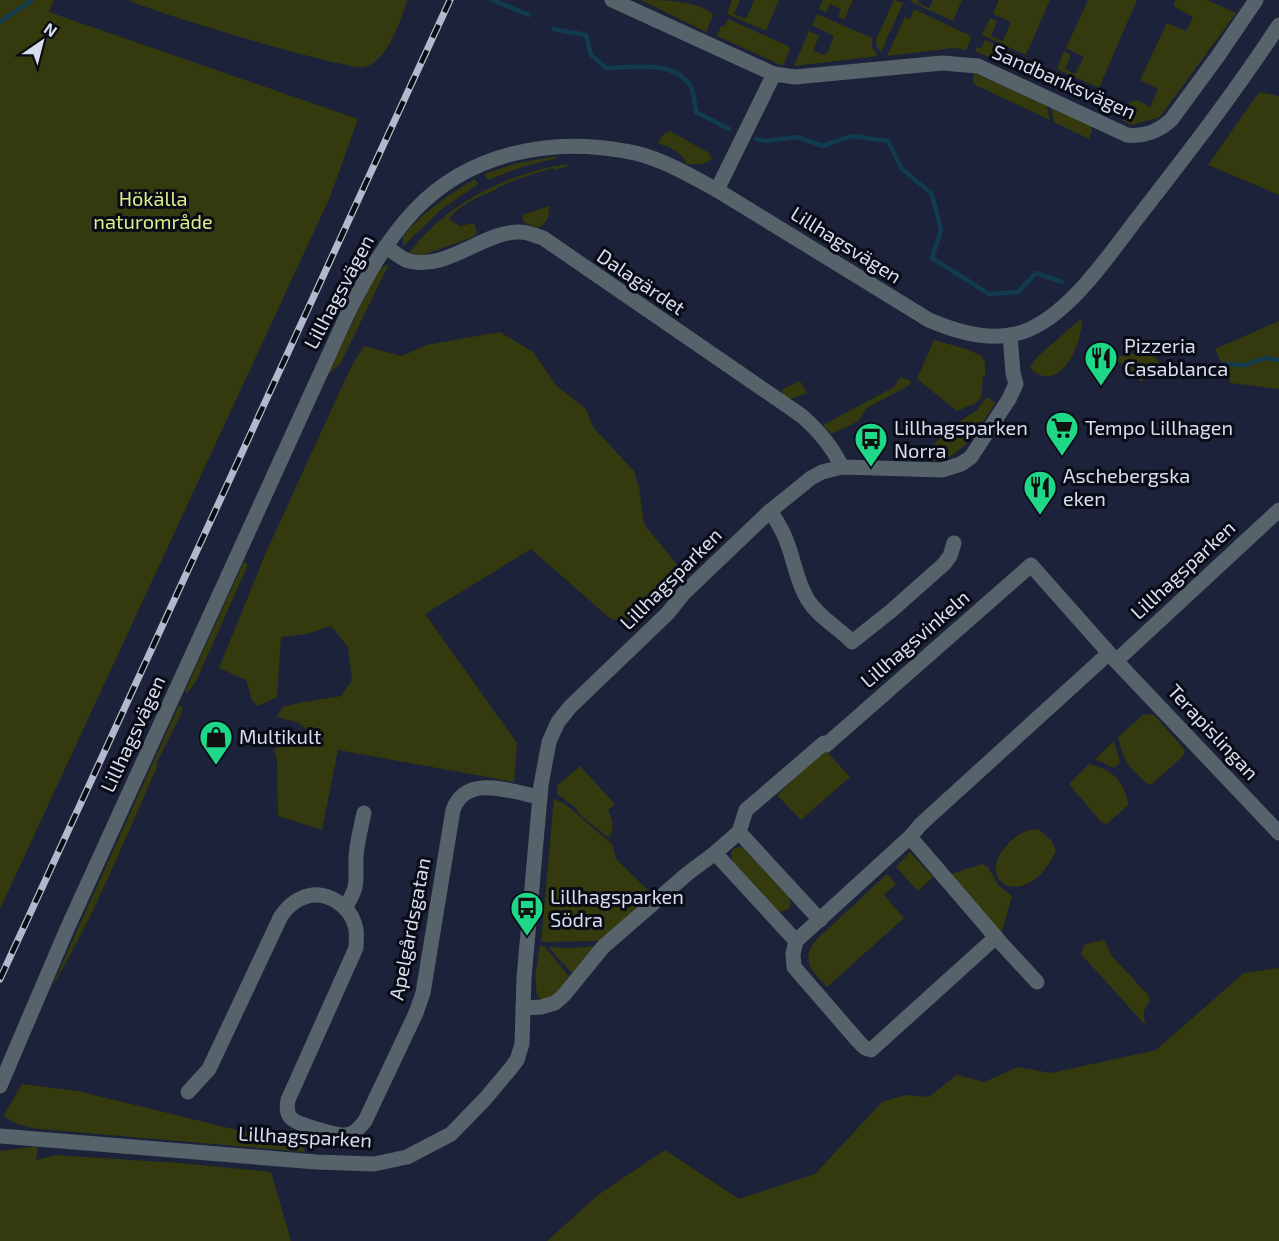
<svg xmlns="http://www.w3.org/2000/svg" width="1279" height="1241" font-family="'Exo 2',sans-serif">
<rect width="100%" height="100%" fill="#1b2239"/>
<!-- green -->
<g fill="#343a0e">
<polygon points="0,0 54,0 49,12 358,119 330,197 0,909"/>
<path d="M128,0H407C401,21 388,60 365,67C352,72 148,11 128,0Z"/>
<path d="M641,0C663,0 698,0 713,15L706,32Z"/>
<polygon points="732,0 740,0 734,14 746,19 754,0 779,0 766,31 727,14"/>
<polygon points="823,0 853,0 844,20 838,17 841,9 830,4 826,12 819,9"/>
<polygon points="894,0 903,3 881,52 877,47 876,40"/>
<polygon points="911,0 919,0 918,3 929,8 933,0 962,0 953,21 911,2"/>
<polygon points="999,0 1050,0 1026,55 982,35 990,18 997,21 991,36 1003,41 1011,22 993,14"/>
<polygon points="1088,0 1137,0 1099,88 1057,69 1064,51 1071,55 1065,69 1075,74 1084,57 1066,48"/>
<polygon points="1176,0 1207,0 1236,13 1160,117 1132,125 1123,121 1122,117 1128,120 1132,112 1127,108 1130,102 1138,100 1150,107 1158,89 1140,80 1167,23 1186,31 1193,17 1173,6"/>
<polygon points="914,9 969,35 971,39 966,50 954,48 887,56 905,17 910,19"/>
<polygon points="817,14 872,38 872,48 878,56 794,66 809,31 819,36 813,51 826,55 834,36 812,25"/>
<polygon points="728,19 788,46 790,49 783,66 717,36 721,26 724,27"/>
<polygon points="985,40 1040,66 1044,72 1040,81 975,51 977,47 981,48"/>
<polygon points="974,73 1047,106 1050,120 973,84"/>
<polygon points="1059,74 1116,101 1117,103 1113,114 1049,85 1051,82 1055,83"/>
<polygon points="1259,92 1279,96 1279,195 1208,165"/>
<polygon points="1051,108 1091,126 1092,130 1089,139 1054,122"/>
<path d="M670,131L709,153L712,159L703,164H686C683,152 669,147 658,143L663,135Z"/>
<polygon points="558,156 557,158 522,167 488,180 485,176 487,173 518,163"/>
<path d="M567,164L568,166L555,170L554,168C534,173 514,180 496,188V190C478,197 463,203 450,217V220L460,226L474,223L477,233L473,237L423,255L409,253C447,203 505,174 567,164Z"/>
<path d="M475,179L478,184L442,209L403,246V236C423,212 449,194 475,179Z"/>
<path d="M549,206C550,216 547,224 537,228L524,222L522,215Z"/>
<polygon points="389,264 340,364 327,375 372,282 381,268"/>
<path d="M1082,318C1083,342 1060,397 1030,368L1037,357Z"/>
<polygon points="1279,321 1279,389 1231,383 1215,349"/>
<path d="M500,332L533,352L556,385L586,409L593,427L634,471L639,487L644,524L678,566L639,618L612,620L531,549L425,614L517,743L514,782L338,750L322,830L278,816L277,761L274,750L286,741L300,738L307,730L299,723L277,717C278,714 280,711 282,708C290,703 330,698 341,696L352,680L348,647L331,626L307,634L281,637L277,697L258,706L252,700L246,680L219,668L267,550L351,367L364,346L402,356L426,345Z"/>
<polygon points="934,340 966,349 982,356 985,362 985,376 983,376 981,398 976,403 957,411 917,379"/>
<polygon points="1132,353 1155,357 1160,363 1141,382 1124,364 1122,365 1117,361 1100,375 1095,369 1113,358"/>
<polygon points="901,377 911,381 910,385 867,408 858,421 853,424 831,434 823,425 894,387"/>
<polygon points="800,381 807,393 790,399 781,393 783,389"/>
<path d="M987,397L995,403C980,427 960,464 927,461L928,449L960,421L977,410Z"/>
<polygon points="244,561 248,565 195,683 187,693 185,691"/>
<path d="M179,705L183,708L181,714L156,764L158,765C124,840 94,918 51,988Z"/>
<path d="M1144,714L1154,715L1185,750L1183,756L1151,785C1143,782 1127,765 1124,757C1121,751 1120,743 1118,737Z"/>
<polygon points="1114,741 1120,762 1114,768 1095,759"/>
<polygon points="823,751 828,753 850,777 801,820 777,795"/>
<path d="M1089,764C1112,769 1125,782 1128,805L1107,824L1101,822L1069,784Z"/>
<path d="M580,766L615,804L608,810C613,821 615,827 609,838L578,813L576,808L557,794V786Z"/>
<polygon points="554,799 565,804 612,844 616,859 652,894 600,941 541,942"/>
<path d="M1038,829L1052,841L1056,851C1026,915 970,881 1009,843C1017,834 1026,830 1038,829Z"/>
<polygon points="742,847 788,896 791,904 788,909 780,912 775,909 732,862 731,852 735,848"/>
<polygon points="910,852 933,877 918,891 896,867"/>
<polygon points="982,864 988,867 998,885 1012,896 1002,932 1000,933 951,874"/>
<path d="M887,874L896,884L884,895L904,918L827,987C813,972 800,961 815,941Z"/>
<path d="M1104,940L1112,956L1149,996L1150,1001C1143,1009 1142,1016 1146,1026L1081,954L1085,944Z"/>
<path d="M540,946H544L569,976C562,986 556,997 543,1000L537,996L535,975Z"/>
<polygon points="594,946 572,973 548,947 574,948"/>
<polygon points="1279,968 1279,1241 547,1241 598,1195 665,1150 739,1199 815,1174 882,1102 905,1095 929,1097 957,1075 984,1082 1018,1067 1051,1073 1156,1050 1244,973"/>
<path d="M22,1084L78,1091L302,1146L305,1152L40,1129C27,1127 13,1125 4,1115Z"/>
<polygon points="38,1146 36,1160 55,1155 179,1163 271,1172 291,1241 0,1241 0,1151"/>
</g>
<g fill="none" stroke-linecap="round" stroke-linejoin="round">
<!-- stream -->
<g stroke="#133b4f" stroke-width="4.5">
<polyline points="492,0 529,15"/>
<polyline points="0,22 32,0"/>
<path d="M554,29L586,35L591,55L606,68C633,68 671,59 690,85C694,91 695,104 696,112L729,129"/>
<polyline points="756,139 765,141 798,137 822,146 852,136 888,141 902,169 932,194 941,230 932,258 989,294 1018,292 1036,273 1062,282"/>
<polyline points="1223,364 1246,365 1265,358 1279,360"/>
</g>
<!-- minor -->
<g stroke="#57636b" stroke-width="15">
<polyline points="612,0 774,74"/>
<path d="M717,190L774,74L795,77L942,63L978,66L1127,135C1143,137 1159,131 1171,120L1218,56L1256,0"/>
<path d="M386,246C392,251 401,259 409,261C447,271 484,231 520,232C528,232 536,236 543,238L802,416C819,431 832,446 842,467"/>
<path d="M770,511C778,522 785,535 789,548C795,565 798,585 808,600C819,618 838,627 852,642L891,611L944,564L950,556L954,543"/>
<polyline points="1116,661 1279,510"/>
<polyline points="739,832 746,810 824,743 826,745 1031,565 1116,661 1279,833"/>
<polyline points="739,832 820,920"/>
<polyline points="910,837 1000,942 1037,982"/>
<polyline points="715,853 796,941 910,837 921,824 1109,653"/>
<path d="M345,908C360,884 355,882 356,857C357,842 361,827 364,813"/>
<polyline points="796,941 793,954 794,967 858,1041 865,1048 871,1050 996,937"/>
<polyline points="523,1008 541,1007 555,1003 564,995 603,947 687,874 715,853 739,832"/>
<path d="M0,1086L67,929L347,315C366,277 385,242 414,211C468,153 550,137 625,151C658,156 689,175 717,190L929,320C959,333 998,344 1030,329C1073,310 1111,252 1139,216C1188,153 1236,91 1279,25"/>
<path d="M188,1092L209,1069L281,916C286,909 294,901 302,898C325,888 351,905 356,929C357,935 356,942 356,948L288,1100C287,1106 286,1113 291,1118C296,1124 338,1136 346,1135C355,1134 360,1127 365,1121L416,1013L423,993L453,810C466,773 511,792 540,797"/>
<polyline points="0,1136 316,1162 374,1164 407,1157 451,1134 485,1099 511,1068 517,1060 522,1044 524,978 541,785 549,742 558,722 570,707 668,613 683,594 770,511 811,478 822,472 842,467 942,470 961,464 971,457 1009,399 1016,384 1013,373 1010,335"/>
</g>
<!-- rail casing -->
<g stroke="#b3b9ca" stroke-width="7">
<polyline id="rail" points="0,979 450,0"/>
</g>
<!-- rail -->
<use href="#rail" stroke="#090c16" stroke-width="4.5" stroke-dasharray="14" stroke-linecap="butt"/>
</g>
<!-- icons -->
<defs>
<g id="restaurant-pin" transform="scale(1.725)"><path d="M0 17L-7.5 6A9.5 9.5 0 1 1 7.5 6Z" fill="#1ed888" stroke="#090c16"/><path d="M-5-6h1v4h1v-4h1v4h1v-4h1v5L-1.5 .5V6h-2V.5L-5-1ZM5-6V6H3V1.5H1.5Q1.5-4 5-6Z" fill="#111"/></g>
<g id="supermarket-pin" transform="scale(1.725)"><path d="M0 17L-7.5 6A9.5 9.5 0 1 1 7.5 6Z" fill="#1ed888" stroke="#090c16"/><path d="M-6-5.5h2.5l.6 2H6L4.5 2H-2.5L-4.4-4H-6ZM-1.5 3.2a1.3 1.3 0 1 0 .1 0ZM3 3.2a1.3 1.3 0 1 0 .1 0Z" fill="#111"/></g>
<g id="bus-pin" transform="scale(1.725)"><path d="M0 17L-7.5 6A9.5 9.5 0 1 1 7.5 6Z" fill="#1ed888" stroke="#090c16"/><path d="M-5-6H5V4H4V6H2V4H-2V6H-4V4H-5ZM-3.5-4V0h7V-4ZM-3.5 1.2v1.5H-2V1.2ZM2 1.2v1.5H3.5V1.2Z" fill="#111"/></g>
<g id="shop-pin" transform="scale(1.725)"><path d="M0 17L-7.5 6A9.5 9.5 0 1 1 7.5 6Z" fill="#1ed888" stroke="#090c16"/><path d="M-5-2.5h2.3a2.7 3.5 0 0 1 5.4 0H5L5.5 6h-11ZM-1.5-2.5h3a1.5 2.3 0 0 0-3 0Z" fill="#111"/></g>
</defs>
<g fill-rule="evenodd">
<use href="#restaurant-pin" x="1101" y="358"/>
<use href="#supermarket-pin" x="1062" y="428"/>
<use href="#bus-pin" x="871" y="439"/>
<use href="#restaurant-pin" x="1040" y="487"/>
<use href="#shop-pin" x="216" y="737"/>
<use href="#bus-pin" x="527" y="908"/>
</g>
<g text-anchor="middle" stroke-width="6" stroke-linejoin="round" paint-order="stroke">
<!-- street labels -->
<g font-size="20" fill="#d8deed" stroke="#090c16">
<text transform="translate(1064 82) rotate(24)" y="7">Sandbanksvägen</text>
<text transform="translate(846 245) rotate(32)" y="7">Lillhagsvägen</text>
<text transform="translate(641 282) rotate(34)" y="7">Dalagärdet</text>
<text transform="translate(339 292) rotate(-62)" y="7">Lillhagsvägen</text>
<text transform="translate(1183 570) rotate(-43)" y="7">Lillhagsparken</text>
<text transform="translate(671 579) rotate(-45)" y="7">Lillhagsparken</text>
<text transform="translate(915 639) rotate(-41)" y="7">Lillhagsvinkeln</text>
<text transform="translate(1213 732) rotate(47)" y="7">Terapislingan</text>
<text transform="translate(133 734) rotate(-65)" y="7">Lillhagsvägen</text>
<text transform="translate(410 929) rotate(-79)" y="7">Apelgårdsgatan</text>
<text transform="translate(305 1137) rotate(3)" y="7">Lillhagsparken</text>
</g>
<!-- park labels -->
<g font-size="20" fill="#dcec89" stroke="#090c16">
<text x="153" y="206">Hökälla<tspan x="153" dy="23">naturområde</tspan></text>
</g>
<!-- poi labels -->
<g font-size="20" fill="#d8deed" stroke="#090c16" text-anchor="start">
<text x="1124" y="353">Pizzeria<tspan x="1124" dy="23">Casablanca</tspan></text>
<text x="894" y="435">Lillhagsparken<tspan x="894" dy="23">Norra</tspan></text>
<text x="1085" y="435">Tempo Lillhagen</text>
<text x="1063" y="483">Aschebergska<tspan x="1063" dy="23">eken</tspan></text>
<text x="239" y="744">Multikult</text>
<text x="550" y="904">Lillhagsparken<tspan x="550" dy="23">Södra</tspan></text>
</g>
</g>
<!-- north arrow -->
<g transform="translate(42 42) rotate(35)" stroke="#090c16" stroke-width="4.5" paint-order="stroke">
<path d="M0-4.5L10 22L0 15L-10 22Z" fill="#d8deed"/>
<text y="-9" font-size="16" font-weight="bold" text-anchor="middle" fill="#d8deed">N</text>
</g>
</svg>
